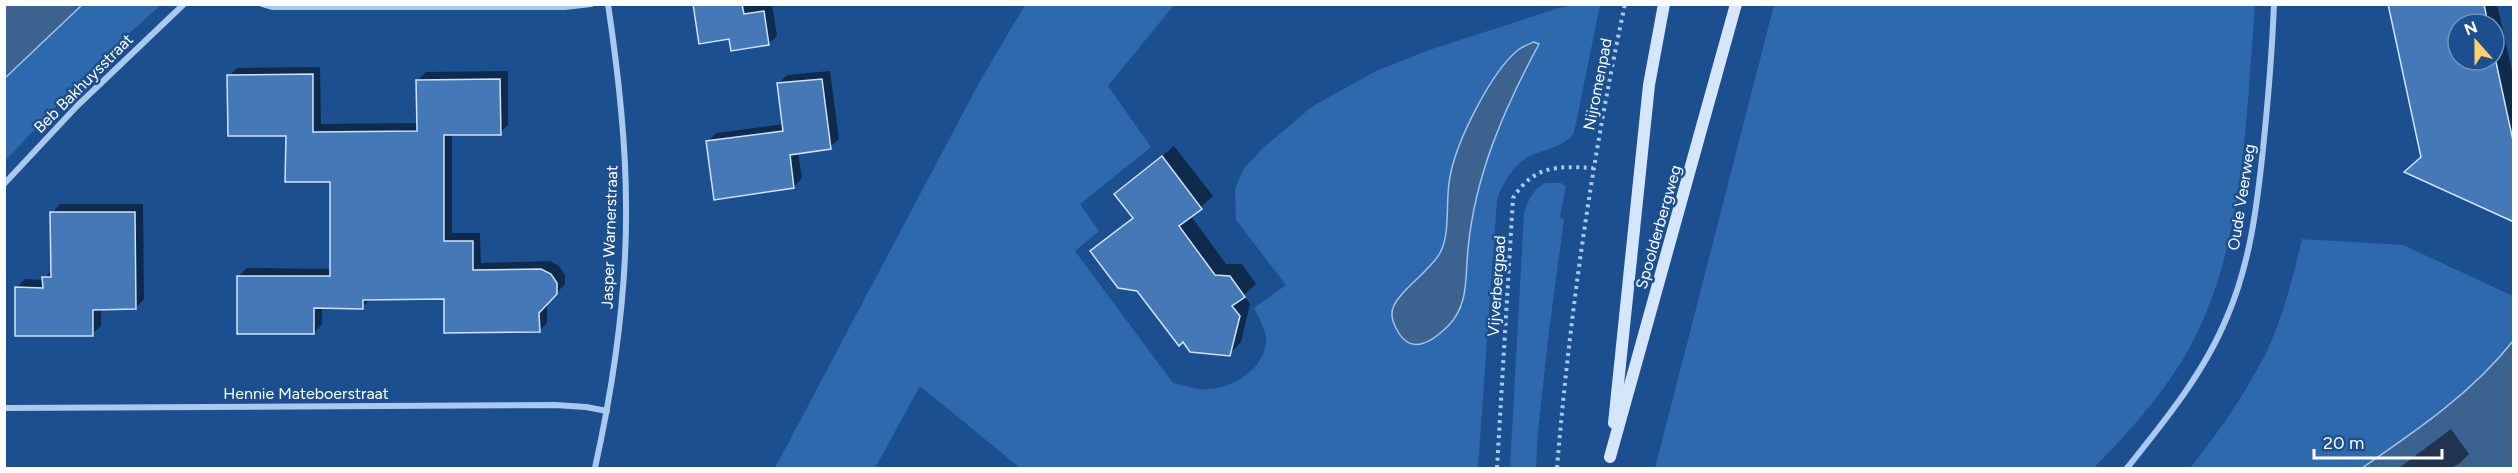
<svg xmlns="http://www.w3.org/2000/svg" width="2518" height="473" font-family="Figtree,sans-serif">
<rect width="100%" height="100%" fill="#1b4f8f"/>
<!-- green -->
<g fill="#2e69ad" fill-rule="evenodd">
<polygon points="82,5 161,5 105,55 5,161 5,78"/>
<path d="M1025,5H1174L1108,86L1151,147L1080,204L1099,231L1075,251L1173,383C1182,385 1191,388 1200,389C1227,392 1263,372 1266,343C1267,331 1259,319 1254,308L1286,285L1236,220L1235,189L1244,168L1264,147L1313,106L1376,71L1429,50L1559,8L1575,5H1600L1574,133C1565,146 1547,149 1532,155C1514,163 1504,181 1497,199L1478,468H1020L920,386L875,468H775L980,81ZM1500,69L1510,97C1481,168 1467,228 1463,305L1401,338L1392,318L1400,297L1428,269L1441,252L1465,132Z"/>
<path d="M1774,5H2255C2246,115 2245,243 2192,343C2167,391 2130,430 2094,468H1655Z"/>
<path d="M1545,183H1561L1566,186L1560,217L1564,219L1549,331L1538,432L1536,468H1510L1524,213C1529,199 1532,191 1545,183Z"/>
<path d="M2302,239L2403,245L2513,296V341L2494,366L2421,428L2362,468H2190C2219,432 2245,394 2266,353C2283,318 2293,277 2302,239Z"/>
</g>
<!-- water -->
<g fill="#3c6290" stroke="#9cc4f0" stroke-width="1.5">
<polygon points="5,4 82,4 82,5 5,78"/>
<path d="M1534,42L1539,44C1504,109 1475,175 1468,249C1465,278 1469,305 1448,326C1432,342 1411,356 1397,330C1393,323 1390,316 1393,308C1397,293 1430,271 1440,253C1451,233 1445,199 1450,177C1456,142 1491,72 1518,50C1523,46 1529,44 1534,42Z"/>
<path d="M2513,341V468H2362C2416,431 2472,393 2513,341Z"/>
</g>
<!-- shadow -->
<g fill="#0007" fill-rule="evenodd">
<polygon points="692,4 772,4 777,36 768,44 731,37 699,42"/>
<path d="M2390,4H2497L2514,80V221L2423,156ZM2458,24H2494V60H2458Z"/>
<polygon points="320,67 321,124 418,123 418,80 426,72 508,71 508,125 500,133 452,134 452,233 480,233 481,263 550,261 559,266 565,275 565,284 547,303 547,323 539,331 446,298 371,299 362,307 322,307 322,324 314,333 238,277 247,268 332,269 331,180 229,76 237,68"/>
<polygon points="830,71 839,139 830,147 798,152 802,178 794,187 708,142 716,133 784,124 778,84 787,75"/>
<polygon points="1174,146 1213,196 1191,216 1226,264 1242,264 1256,284 1244,295 1250,304 1241,342 1229,354 1138,289 1092,251 1134,216 1116,194"/>
<polygon points="60,204 143,204 144,299 136,308 101,308 101,326 92,334 16,288 25,279 44,280 52,269 52,213"/>
<polygon points="2451,429 2469,454 2460,463 2452,468 2399,468"/>
</g>
<!-- building -->
<g fill="#4478b7" stroke="#cfe3fa" stroke-width="1.5">
<polygon points="693,4 742,4 744,14 764,11 769,45 731,51 729,39 699,44"/>
<polygon points="2388,4 2484,4 2488,24 2458,24 2458,60 2494,60 2494,53 2514,145 2514,222 2404,172 2421,157"/>
<polygon points="313,74 313,132 417,131 416,80 500,79 501,135 444,135 444,241 473,241 473,270 541,269 551,274 557,283 557,294 539,313 540,332 444,333 444,299 363,300 363,309 314,308 314,334 237,334 237,276 330,276 330,182 285,182 286,136 228,136 227,75"/>
<polygon points="822,79 831,149 790,155 794,188 714,200 706,141 783,131 777,83"/>
<polygon points="1162,156 1202,209 1179,226 1215,275 1230,276 1245,297 1232,306 1240,316 1230,356 1190,352 1183,342 1179,346 1137,291 1118,288 1090,251 1133,218 1114,194"/>
<polygon points="50,212 135,212 136,309 93,310 93,336 15,336 15,287 43,288 42,277 51,277"/>
</g>
<g fill="none" stroke-linecap="round" stroke-linejoin="round">
<!-- path -->
<g stroke="#a9c9ee" stroke-width="4" stroke-dasharray="3 4.5" stroke-linecap="butt">
<path d="M1497,468L1513,198C1534,165 1558,166 1593,168"/>
<path d="M1557,468C1570,312 1592,158 1625,4"/>
</g>
<!-- street -->
<g stroke="#a9c9ee" stroke-width="6">
<polyline points="262,4 272,7 565,7 591,4"/>
<polyline points="4,184 77,106 184,4"/>
<polyline points="4,408 555,405 586,407 607,411"/>
<path d="M595,468C614,382 627,293 626,205C626,138 618,71 608,4"/>
<path d="M2127,468C2164,422 2204,373 2227,317C2250,264 2257,206 2263,149C2268,101 2272,53 2274,4"/>
</g>
<!-- secondary -->
<g stroke="#d6e6fa" stroke-width="12">
<polyline points="1614,423 1649,85 1664,4"/>
<polyline points="1610,457 1736,4"/>
</g>
</g>
<g text-anchor="middle" stroke-width="5" stroke-linejoin="round" paint-order="stroke">
<!-- street labels -->
<g font-size="16" fill="#fff" stroke="#1b4f8f">
<text transform="translate(83 83) rotate(-45)" y="6">Beb Bakhuysstraat</text>
<text transform="translate(1597 84) rotate(-79)" y="6">Nijromenpad</text>
<text transform="translate(2241 197) rotate(-81)" y="6">Oude Veerweg</text>
<text transform="translate(1658 227) rotate(-74)" y="6">Spoolderbergweg</text>
<text transform="translate(609 237) rotate(-88)" y="6">Jasper Warnerstraat</text>
<text transform="translate(1496 286) rotate(-86)" y="6">Vijverbergpad</text>
<text x="306" y="399">Hennie Mateboerstraat</text>
</g>
</g>
<!-- border -->
<rect width="2518" height="473" fill="none" stroke="#ffffff" stroke-width="12"/>
<!-- north arrow -->
<g transform="translate(2476 42) rotate(339)"><circle r="28" fill="#1b4f8f" stroke="#7695bc" stroke-width="1.5"/>
<path d="M0-4.5L10 22L0 15L-10 22Z" fill="#ffd166"/>
<text y="-9" font-size="16" font-weight="bold" text-anchor="middle" fill="#ffffff">N</text>
</g>
<!-- scale -->
<path d="M2314 449v9h128v-9" fill="none" stroke="#ffffff" stroke-width="3"/>
<text x="2323" y="449" font-size="18" fill="#ffffff" stroke="#1b4f8f" stroke-width="4.5" paint-order="stroke">20 m</text>
</svg>
